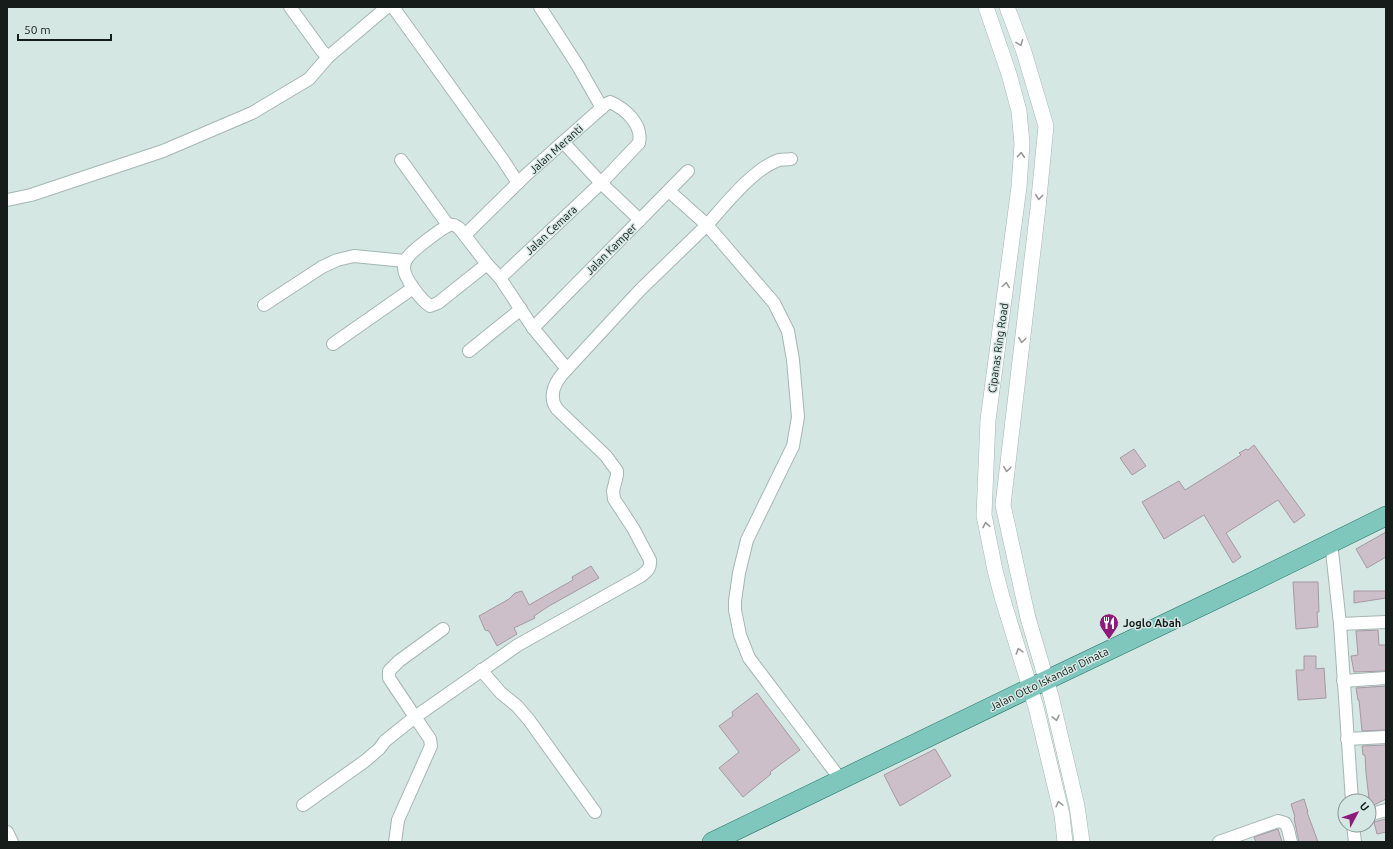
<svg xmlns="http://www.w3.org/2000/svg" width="1393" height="849" font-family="Ubuntu,sans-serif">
<rect width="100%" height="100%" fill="#d5e7e3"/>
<!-- building -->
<g fill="#cdbfc9" stroke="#a598a2">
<polygon points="1254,445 1305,515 1294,523 1278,500 1226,533 1241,557 1233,563 1204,515 1164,539 1142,502 1179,481 1185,490 1241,455 1239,453 1246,449 1248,450"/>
<polygon points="1134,449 1146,466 1132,475 1120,458"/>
<polygon points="1386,532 1386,557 1367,568 1356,549"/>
<polygon points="591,566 599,578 549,606 534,616 535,618 514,628 517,634 497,646 489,631 485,630 479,616 509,599 515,593 522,591 529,605 573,580 572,577"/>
<polygon points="1293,582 1318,582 1319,612 1317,612 1318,627 1296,629"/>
<polygon points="1354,591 1386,591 1386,598 1354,603"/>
<polygon points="1378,630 1379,645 1386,645 1386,671 1354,672 1351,656 1358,655 1356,631"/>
<polygon points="1304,656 1316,656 1316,669 1324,668 1326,698 1298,700 1296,670 1304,670"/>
<polygon points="1386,686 1386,730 1362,731 1359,700 1358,700 1356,688"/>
<polygon points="757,693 800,750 770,772 771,774 743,797 719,768 739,752 719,726 733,716 732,712"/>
<polygon points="1386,745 1386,799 1370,807 1366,773 1365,755 1363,755 1362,746"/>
<polygon points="935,749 951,776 900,806 884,775"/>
<polygon points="1304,799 1308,812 1307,812 1318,842 1299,842 1294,818 1295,817 1291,804"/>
<polygon points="1386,819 1386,832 1377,834 1374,822"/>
<polygon points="1278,829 1282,842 1256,842 1254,837"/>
</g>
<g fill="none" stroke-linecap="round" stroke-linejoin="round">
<!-- minor casing -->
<g stroke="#a4b6b2" stroke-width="14">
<g id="minor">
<polyline points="290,7 322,51 328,57 387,7"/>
<polyline points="393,7 503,160 518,183"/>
<polyline points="540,7 578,66 602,108"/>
<polyline points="563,142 601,183 640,220"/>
<polyline points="401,160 448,225"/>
<path d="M669,191L707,225C724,206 754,168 779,160C783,159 787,160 791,159"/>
<polyline points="7,200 31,195 163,151 252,113 309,79 328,57"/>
<path d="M465,235L526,175L606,104L610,102C626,109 643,125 639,143L601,183L500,278"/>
<path d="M487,264L438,303L430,306C421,300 404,278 404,268C404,264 405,260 408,257C413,250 443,227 450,225C454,224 456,226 459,228L487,264L500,278L533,328L567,369L640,290L707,225L774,303L788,331L793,360L798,417L793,446L747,540L739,573L735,601V610L740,635L749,658L835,772L839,781"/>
<polyline points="264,305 322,267 337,260 354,256 405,261"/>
<polyline points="533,328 688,171"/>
<polyline points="333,344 413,288"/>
<polyline points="469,351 521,309"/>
<polyline points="1331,542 1340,624 1352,801"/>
<polyline points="1340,624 1386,622"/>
<polyline points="481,670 501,693 517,706 529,720 595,812"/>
<polyline points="1343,681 1386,678"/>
<polyline points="1347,739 1386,737"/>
<polyline points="303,805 365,761 379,749 385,741 415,717 389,678 389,671 399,661 443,629"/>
<polyline points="1369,815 1386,810"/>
<polyline points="1353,825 1355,842"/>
<polyline points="7,832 12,842"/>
<path d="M395,842L398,820L431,746L430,739L415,717L518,645L641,576C647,571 651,568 650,560L633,528L614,499L613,491L617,475V471L606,456L557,409C547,395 556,380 567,369"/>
<polyline points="1219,842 1278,821 1285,823 1288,829 1291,842"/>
</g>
</g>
<!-- tertiary casing -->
<g stroke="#a4b6b2" stroke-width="16">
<g id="tertiary">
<polyline points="986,7 1009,74 1019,111 1022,144 1019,187 988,420 984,515 995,570 1002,597 1036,707 1062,815 1065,842"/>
<polyline points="1007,7 1024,52 1046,126 1038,208 1003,505 1028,618 1051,696 1077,806 1082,842"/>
</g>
</g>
<!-- primary casing -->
<g stroke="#227367" stroke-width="20">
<polyline id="primary" points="712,842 1030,688 1250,583 1386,516"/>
</g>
<!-- minor -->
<use href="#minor" stroke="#fff" stroke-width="12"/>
<!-- tertiary -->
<use href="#tertiary" stroke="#fff" stroke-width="15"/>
<!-- primary -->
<use href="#primary" stroke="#7fc7bc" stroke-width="19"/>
</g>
<!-- one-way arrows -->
<defs><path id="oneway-chevron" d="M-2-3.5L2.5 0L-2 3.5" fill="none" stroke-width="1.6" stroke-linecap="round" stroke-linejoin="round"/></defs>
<g stroke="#969998">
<use href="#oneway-chevron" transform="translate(1020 43) rotate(69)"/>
<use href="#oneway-chevron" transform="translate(1021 155) rotate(-86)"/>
<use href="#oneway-chevron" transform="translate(1039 197) rotate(96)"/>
<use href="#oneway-chevron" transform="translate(1006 285) rotate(-82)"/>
<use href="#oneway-chevron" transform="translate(1022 340) rotate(97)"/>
<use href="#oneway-chevron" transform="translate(1007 469) rotate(97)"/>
<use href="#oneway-chevron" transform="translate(986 525) rotate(-101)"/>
<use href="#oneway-chevron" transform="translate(1019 651) rotate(-107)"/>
<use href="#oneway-chevron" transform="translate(1056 718) rotate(77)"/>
<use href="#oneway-chevron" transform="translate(1059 804) rotate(-104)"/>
</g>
<!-- icons -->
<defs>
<g id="restaurant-pin" transform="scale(1)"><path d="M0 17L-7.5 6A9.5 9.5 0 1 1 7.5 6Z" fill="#8e1b7b" stroke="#d5e7e3"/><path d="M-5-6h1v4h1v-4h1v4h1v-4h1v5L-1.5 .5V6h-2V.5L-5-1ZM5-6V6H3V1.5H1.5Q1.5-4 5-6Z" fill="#fff"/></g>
</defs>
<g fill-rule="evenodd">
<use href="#restaurant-pin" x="1109" y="623"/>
</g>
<g text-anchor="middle" stroke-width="3" stroke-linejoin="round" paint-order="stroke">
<!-- street labels -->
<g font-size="11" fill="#151c1a" stroke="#d5e7e3">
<text transform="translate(556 149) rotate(-42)" y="4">Jalan Meranti</text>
<text transform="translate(551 230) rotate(-43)" y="4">Jalan Cemara</text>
<text transform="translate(611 249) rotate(-45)" y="4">Jalan Kamper</text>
<text transform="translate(998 348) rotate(-82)" y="4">Cipanas Ring Road</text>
<text transform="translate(1049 679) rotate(-26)" y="4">Jalan Otto Iskandar Dinata</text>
</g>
<!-- poi labels -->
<g font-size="11" font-weight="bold" fill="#151c1a" stroke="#d5e7e3" text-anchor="start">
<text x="1123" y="627">Joglo Abah</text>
</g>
</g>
<!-- border -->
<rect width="1393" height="849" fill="none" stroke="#151c1a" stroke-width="16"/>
<!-- north arrow -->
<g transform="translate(1357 813) rotate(49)"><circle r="19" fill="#d5e7e3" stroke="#889693"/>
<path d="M0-3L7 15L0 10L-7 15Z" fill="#8e1b7b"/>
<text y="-6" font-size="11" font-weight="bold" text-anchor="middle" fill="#151c1a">U</text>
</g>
<!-- scale -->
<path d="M18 34v6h93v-6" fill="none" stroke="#151c1a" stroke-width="2"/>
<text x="24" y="34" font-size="12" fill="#151c1a" stroke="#d5e7e3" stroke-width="3" paint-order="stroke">50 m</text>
</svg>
